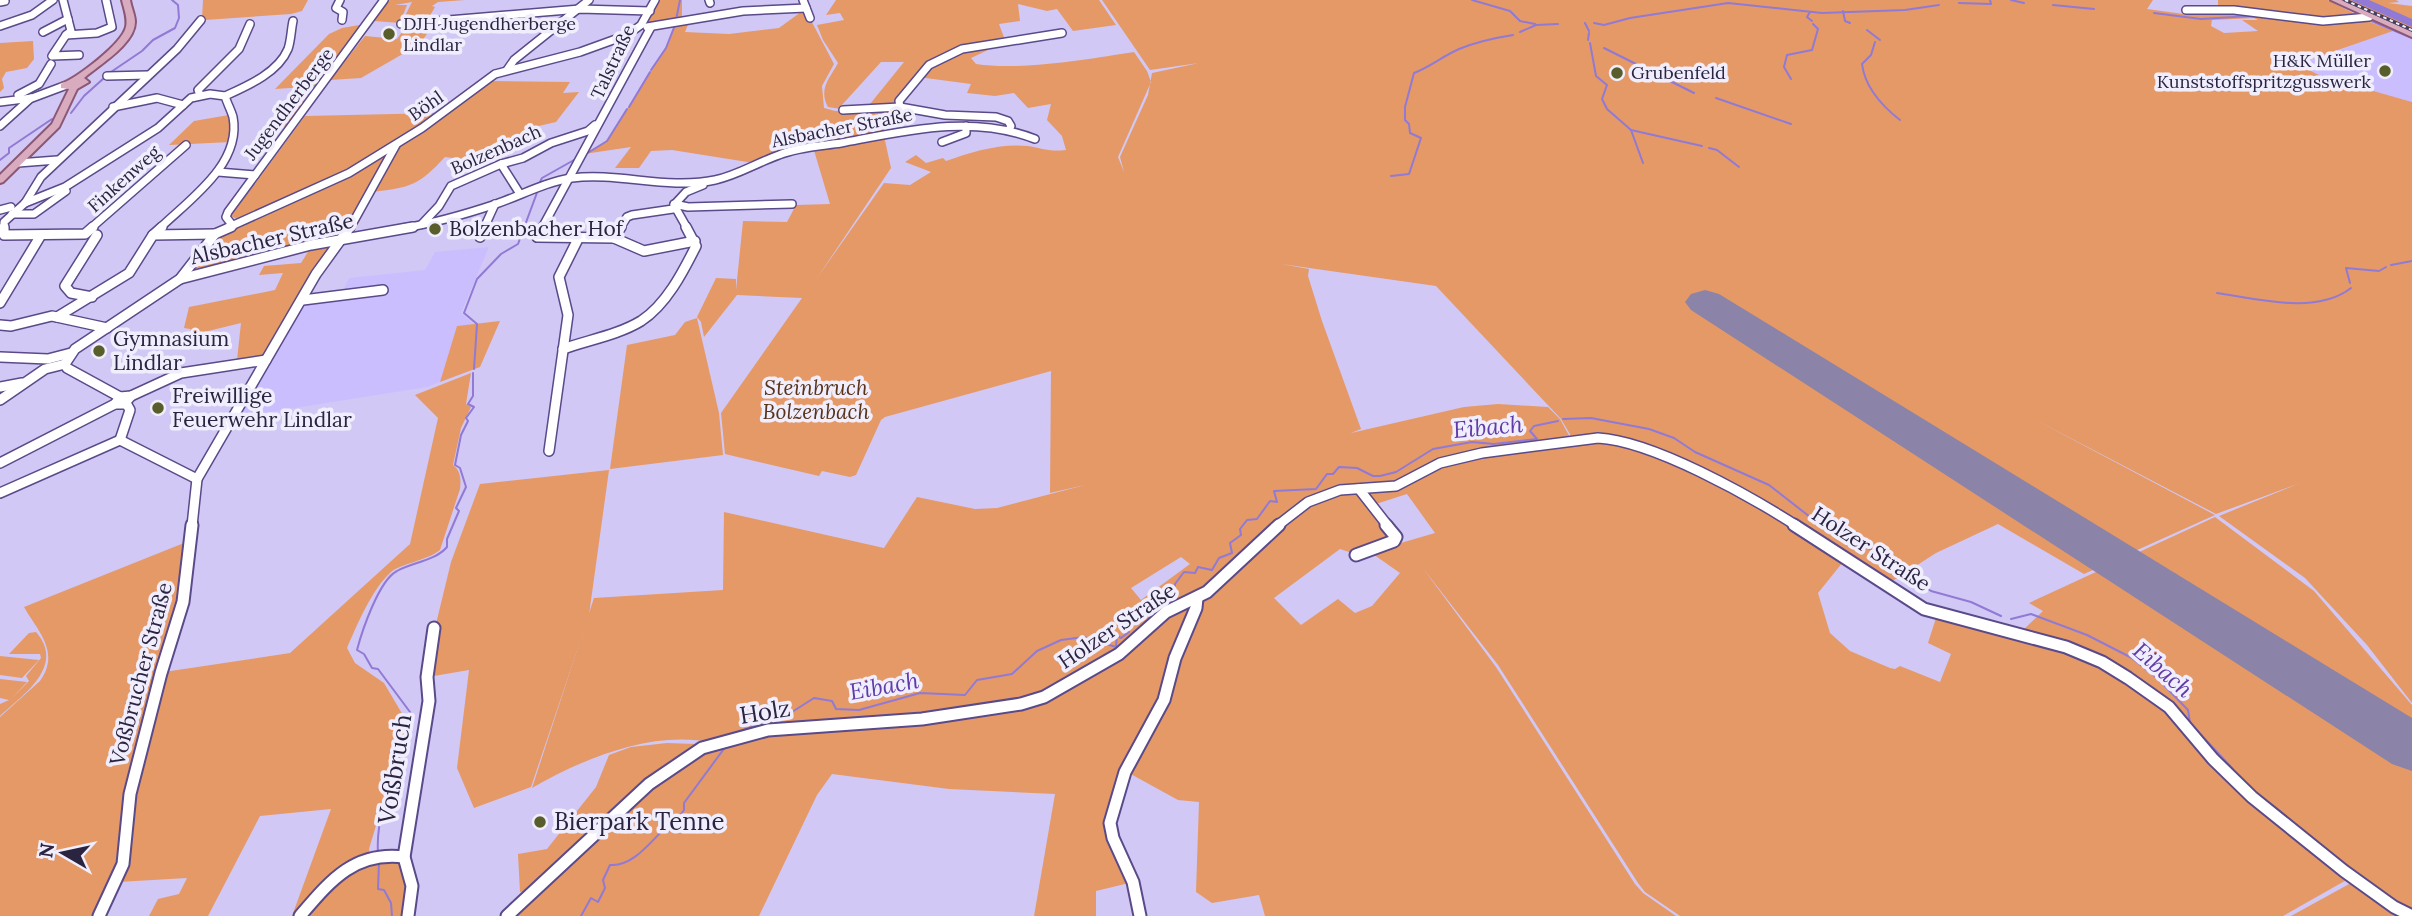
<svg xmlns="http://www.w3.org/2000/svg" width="2412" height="916" font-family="Lora,serif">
<rect width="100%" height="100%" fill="#d1c8f5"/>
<!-- built -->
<g fill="#cbbefe">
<polygon points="2393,31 2412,38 2412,102 2321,76 2296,64"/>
<polygon points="489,247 461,313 474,324 457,327 440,382 427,387 238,417 305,301 340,297 349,278 425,270 435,252"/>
</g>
<!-- green -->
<g fill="#e59967" fill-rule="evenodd">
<polygon points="203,0 308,0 302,11 291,14 205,20 202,20"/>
<polygon points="388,0 465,0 438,2 432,6 435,7 428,19 437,19 420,44 361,78 330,80 365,36 397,39 408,24 401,24 412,2 395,5 407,5 400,23 374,21"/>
<polygon points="656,0 682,0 682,19 642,26"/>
<path d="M836,0H1099L1116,25L1073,31L1057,9L1047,11L1018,4L1020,21L999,24L1005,40L988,46V50L971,58L976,64C1020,71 1089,59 1134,52L1147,71L1151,82L1118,157L1124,172L1120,157L1148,95L1152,73L1199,63L1150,70L1102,0H2153L2147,9L2191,15L2187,10L2362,19L2393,31L2297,64L2321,76L2412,102V703L2367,645L2305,578L2219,516L2300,483L2216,514L2028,416L2215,515L2084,574L1998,524L1936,553L1891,582L1764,502L1632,443L1574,441L1561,419L1436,286L1281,264L1309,269L1308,276L1322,321L1361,429L1351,433L1464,407L1498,404L1548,407L1560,419L1572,441L1434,463L1393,484L1317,496L1218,579L1110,656L1036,698L713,743C654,729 582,759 532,788L594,598L723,590L724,512L884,548L917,497L975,509L997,508L1085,485L1050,493L1051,371L885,417L881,420L856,475L850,477L822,471L819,476L725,454L721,413L802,298L737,295L704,337L701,322L697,317L716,278L736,279V290L743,221L787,222L796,205L830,204L813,147L760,164L672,150L651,151L639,168H615L631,147L584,154L607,141L666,47L675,23L689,22L685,32L729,34L779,28L805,9L834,64L822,86L824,108L835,111L898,109L884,136L891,168L817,278L884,183L910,185L931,172L905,162L916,155L926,163L943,158L946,161C971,152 1000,143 1028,146C1043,148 1047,152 1066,150L1062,136L1047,120L1051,104L1028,108L1014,93L995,96L967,93L971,84L918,77L896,104L866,109L904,62H881L841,106V109L828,107C818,89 830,78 838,63L823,40L817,25L844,20L840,13L826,15ZM2254,18L2258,20H2242L2258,31L2224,33L2211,26L2212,20ZM1181,557L1190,564L1141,600L1131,588Z"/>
<polygon points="2218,0 2328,0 2361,17 2322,20 2218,8"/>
<polygon points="2338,0 2396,0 2399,2 2388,3 2412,6 2412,34"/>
<polygon points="365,24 320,86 275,89 329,34 342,28"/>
<polygon points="33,41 34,59 27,68 6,72 2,79 4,88 0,92 0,43"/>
<path d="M488,81L570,82L563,93L579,92L556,122L530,128L513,145L483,162L445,157C418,186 411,187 373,192L397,146Z"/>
<polygon points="312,96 291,126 267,128 289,98"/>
<polygon points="439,113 357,166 239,220 231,216 305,116"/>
<polygon points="229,115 231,142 169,145 194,121"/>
<polygon points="388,151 390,152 343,236 191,271 213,239"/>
<polygon points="334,243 264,355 237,360 241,323 196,334 190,329 184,328 189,307 275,290 283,273 259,275 264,266 301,263 311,247"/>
<polygon points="697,318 719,413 723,455 610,469 627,345 675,335 685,322"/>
<polygon points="500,321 480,367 440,382 457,326"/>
<path d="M471,373L466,404L471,407L461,428L453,465C461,471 461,480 460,489L440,550C428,560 398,565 391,572C372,589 357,625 347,648L355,663L384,683L407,722L369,849L370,854L296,916H292L331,809L260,816L208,916H149L158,899L179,894L187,878L118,882L131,816L164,672L290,653L410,544L438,418L415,395Z"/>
<path d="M1597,440L1631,445L1763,504L1843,562L1818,593L1830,633L1850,651L1890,668L1895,669L1900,666L1940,682L1951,654L1928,643L1937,615L2063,648L2149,693L2212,761L2350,878L2283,916H1680L1645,892L1638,883L1498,665L1422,567L1496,667L1635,884L1643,893L1676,916H1265L1259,895L1212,903L1196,892L1199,802L1178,800L1127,772L1206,595L1304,508L1336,493L1358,490L1395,537L1352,553L1340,549L1274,598L1301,625L1338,599L1355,613L1372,606L1400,573L1370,552L1435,533L1407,494L1376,504L1366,492C1405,492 1409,477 1442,466C1491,450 1546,447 1597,440Z"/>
<polygon points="609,470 589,615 531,787 474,808 457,768 469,670 428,677 435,628 451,562 480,484"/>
<polygon points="2215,517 2314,591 2412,705 2412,912 2401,908 2242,786 2144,685 2021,632 2043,611 2029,603"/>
<path d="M184,543L186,545L183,580L119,858L94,916H0V717L40,681C61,652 37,630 24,607Z"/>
<polygon points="1186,605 1193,608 1161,699 1108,824 1129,883 1096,891 1096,916 1034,916 1055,794 949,789 832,774 817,795 759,916 510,916 649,785 689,758 746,736 914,724 1064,691"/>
<path d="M36,632C66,666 23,695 0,716V704L9,700L0,698V679L27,682L11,699L29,681L26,676L41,658L40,654H9L29,633Z"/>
<polygon points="0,656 39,660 22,678 0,675"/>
<polygon points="667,743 695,744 699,747 648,782 602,819 526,891 520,892 518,854 547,849 596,787 609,755 631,747"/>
<polygon points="399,860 405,866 407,888 406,916 301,916 361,862"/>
<polygon points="2351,883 2408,916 2291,916"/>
</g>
<!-- water -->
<polygon fill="#907ad5" points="2351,0 2369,0 2412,19 2412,27"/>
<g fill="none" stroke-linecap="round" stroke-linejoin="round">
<!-- stream -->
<g stroke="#907ad5" stroke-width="2">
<polyline points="1472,0 1510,11 1520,21 1535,24"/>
<polyline points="2011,0 2024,3"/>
<polyline points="1959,3 1991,4 1990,0"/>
<polyline points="2053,5 2094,9"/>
<polyline points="1843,11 1845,21 1850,23"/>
<polyline points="1810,12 1807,17 1812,21"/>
<polyline points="2154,13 2201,19 2250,16"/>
<polyline points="676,20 680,0"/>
<polyline points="2369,20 2412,38"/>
<polyline points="1585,23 1589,31"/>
<polyline points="1594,23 1604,25 1630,18 1728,3 1822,13 1905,10 1939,5"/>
<polyline points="1867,30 1880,40"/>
<polyline points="1520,32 1536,25 1558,24"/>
<polyline points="1588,40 1589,33"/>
<path d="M1875,42L1871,55L1862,64C1865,88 1882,106 1900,120"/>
<polyline points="1590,43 1596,76 1607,85 1602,99 1607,109 1631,130 1643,163"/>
<polyline points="1604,48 1694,93"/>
<polyline points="651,70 666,48 675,25"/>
<polyline points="108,74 142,51 153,40 175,28 179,18 178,5 172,0"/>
<polyline points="1791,79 1784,67 1787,55 1812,50 1818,29 1813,24"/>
<polyline points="1716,98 1791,124"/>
<polyline points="629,107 650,72"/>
<polyline points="71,113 84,96 104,78"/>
<polyline points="1631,130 1702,146"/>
<polyline points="1709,148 1717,150 1739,167"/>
<polyline points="586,154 607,141 627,109"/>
<polyline points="0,160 9,153 9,148 52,119"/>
<path d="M1391,176L1409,174L1421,138L1410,133L1409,124L1405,120V107L1414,73C1430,67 1443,56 1459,49C1476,42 1494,38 1513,35"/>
<polyline points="539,184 542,178 574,160"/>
<polyline points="2391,265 2412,261"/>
<polyline points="2350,283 2346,268 2379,271 2386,267"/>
<path d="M2217,293C2257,299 2317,315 2351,288"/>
<polyline points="474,369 477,324 464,313 477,279 501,254 518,244 538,190"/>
<polyline points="1563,419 1591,418 1649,429 1674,438 1695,452 1769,485 1828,531 1873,550 1931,591 1971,602 2001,616"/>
<polyline points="2011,619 2031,614 2087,635 2132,658 2158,679 2188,710 2190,723 2233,769"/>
<polyline points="735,733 792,712 814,698 832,701 836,709 859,710 920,693 965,695 977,680 1012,674 1037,651 1061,640 1084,637 1116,647 1117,636 1121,638 1129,632 1123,627 1131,622 1130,615 1137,615 1141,607 1158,597 1162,600 1175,589 1175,584 1184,572 1195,573 1198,567 1212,570 1219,558 1232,553 1230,543 1241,535 1240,529 1247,520 1257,519 1270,501 1277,502 1274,491 1316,489 1327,474 1333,474 1339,467 1357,468 1373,476 1380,476 1396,472 1433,449 1472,442 1494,444 1537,439 1530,431 1534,426 1558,421"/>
<path d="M378,853C375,810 399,760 412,719L410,712L378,669L372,668L364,654L357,650C362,631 379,580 397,571C413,562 435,561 447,547V539L459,511L456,508L466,487L460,468L455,465L461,435L468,421L466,418L474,407L468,404L473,396V373"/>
<polyline points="379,862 378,889 384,890 391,903 392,916"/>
<path d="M581,916L591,898L598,902L605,888L603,880L610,865C631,867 648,845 662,831L668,832L684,810V803L726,746"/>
</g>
<!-- runway -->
<polygon fill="#8b83a8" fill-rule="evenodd" points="1705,290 1719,294 2412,718 2412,771 2392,764 1691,310 1685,302 1691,294"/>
<!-- minor-far2 casing -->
<g stroke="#5a4a8a" stroke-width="10">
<g id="minor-far2">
<polyline points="63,0 71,31 66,35 97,33 112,27 106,0"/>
<polyline points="340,0 336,8 343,12 342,20"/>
<polyline points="709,0 710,3"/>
<polyline points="803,0 810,18"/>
<polyline points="0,2 5,1"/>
<polyline points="2186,10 2234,10 2323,21 2369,17"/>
<polyline points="401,24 580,9 650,11"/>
<polyline points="0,26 32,15 53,0"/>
<polyline points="647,27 743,11 806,8"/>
<polyline points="43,32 68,19"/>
<polyline points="66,35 52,56 79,55"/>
<polyline points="507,70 514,60 589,0"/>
<polyline points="107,76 148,75"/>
<polyline points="18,95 39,84 51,64"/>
<polyline points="200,95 198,90 239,49 250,24"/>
<path d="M225,96C247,86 278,73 288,49C291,41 291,30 293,21"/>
<polyline points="0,102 32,98 64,86"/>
<polyline points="113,107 157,98 183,105"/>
<polyline points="900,107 899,101 929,65 962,49 1062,33"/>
<polyline points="843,110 900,107 945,115 996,117 1008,121 1011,126 1009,130"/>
<polyline points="0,126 31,98"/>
<polyline points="942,142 966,133 966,126"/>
<polyline points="18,163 57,160"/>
<polyline points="501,164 520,194"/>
<polyline points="218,172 255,175"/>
<path d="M25,203L65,187L158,128L191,98L210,94L225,96C227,103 231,110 233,117C242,164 189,200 160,228"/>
<polyline points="674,204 688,207 792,204"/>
<polyline points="0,210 11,207"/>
<polyline points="12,214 34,214 66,191"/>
<polyline points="422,224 439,206 451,186 501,164 523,158 551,143 588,131 595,125"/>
<polyline points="233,226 226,217 228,212 384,0"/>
<polyline points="4,228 4,222 25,203 41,177 177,49 201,20"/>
<polyline points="91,228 186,145"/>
<polyline points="227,228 349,173 422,128 495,74 580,52 627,35 641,25 655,0"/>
<polyline points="350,228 396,145"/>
<path d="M404,228C435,223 466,214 496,204C522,195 545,182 572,178C618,172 667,190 715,180C738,175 756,163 779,155C798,147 821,146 841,143C905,131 972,114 1035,139"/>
<polyline points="484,228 495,204"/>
<polyline points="542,228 651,27"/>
<polyline points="620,228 627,217 632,215 673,209"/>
<polyline points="687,228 674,205 686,192 703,185"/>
</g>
</g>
<!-- minor-far1 casing -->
<g stroke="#5a4a8a" stroke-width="12">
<g id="minor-far1">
<polyline points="4,227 4,235 85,234 93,227"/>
<polyline points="543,227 537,237 614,238"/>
<polyline points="621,227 614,238 644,251 695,241"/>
<polyline points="153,235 162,227"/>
<polyline points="480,237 485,227"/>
<polyline points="180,279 311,245 413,227"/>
<polyline points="92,297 71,293 65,286 97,235"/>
<polyline points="303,300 383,290"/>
<polyline points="0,303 41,235"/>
<polyline points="57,317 129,273 153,235 215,234"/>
<polyline points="0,325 11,326 52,316 107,328"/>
<path d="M563,349C588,340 618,335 641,321C666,305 683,272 696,246L686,227"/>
<polyline points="0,357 48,359 71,353"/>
<polyline points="65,364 75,349 180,279 215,234 231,227"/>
<polyline points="65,364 67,368 120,397"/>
<polyline points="0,387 22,383"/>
<polyline points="0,400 45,369 65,364"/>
<polyline points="115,404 120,397 131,396 181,373 266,360"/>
<polyline points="120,440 197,479"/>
<polyline points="120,440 130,410 126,403"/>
<polyline points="549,451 568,315 559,277 577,241 576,237"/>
<polyline points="0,463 115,404 124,404 131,396"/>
<polyline points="1359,489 1388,526"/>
<polyline points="0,493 120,440"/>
<polyline points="192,526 197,479 316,274 350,227"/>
<path d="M1277,526L1308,502L1340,490L1396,486L1440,463L1482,453L1598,438C1653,441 1750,496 1797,526"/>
</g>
</g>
<!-- minor casing -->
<g stroke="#5a4a8a" stroke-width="15">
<g id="minor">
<polyline points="1794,525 1924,609 2066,647 2102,662 2128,678 2169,707 2213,759 2252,797 2344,871 2394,907 2412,916"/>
<polyline points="1356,555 1394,541 1396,537 1386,525"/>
<polyline points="99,916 123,864 130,794 161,673 183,602 192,525"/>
<path d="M300,916C330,881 354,851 404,857"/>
<polyline points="408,916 412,886 404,857 429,701 427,677 434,628"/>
<polyline points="507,916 649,784 702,748 768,730 922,719 1021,704 1044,697 1119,654 1166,612 1207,592 1279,525"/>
<polyline points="1140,916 1133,882 1113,838 1110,823 1125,772 1164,700 1175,658 1196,608 1197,598"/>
</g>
</g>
<!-- major casing -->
<g stroke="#8b5776" stroke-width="4">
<g id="major">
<path d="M122,0H130C131,7 135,15 135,22C135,44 99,65 84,78L89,82L77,89L59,127L3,182L0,183V175L52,124L69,89L61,88V84C77,78 122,44 126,27C128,18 124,9 122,0Z"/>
<polygon points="2331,0 2341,0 2412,32 2412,37"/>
</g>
</g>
<!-- minor-far2 -->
<use href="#minor-far2" stroke="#fff" stroke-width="7"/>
<!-- minor-far1 -->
<use href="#minor-far1" stroke="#fff" stroke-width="9"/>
<!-- minor -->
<use href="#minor" stroke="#fff" stroke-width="11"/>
<!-- major -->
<use href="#major" fill="#d9abbe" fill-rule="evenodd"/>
<!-- rail casing -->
<g stroke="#453e5c" stroke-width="3.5">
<polyline id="rail" points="2345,0 2412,30"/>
</g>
<!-- rail -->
<use href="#rail" stroke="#f0eefd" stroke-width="2" stroke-dasharray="3.5" stroke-linecap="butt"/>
</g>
<!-- markers -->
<g fill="#595d2b" stroke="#f0eefd" stroke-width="2.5">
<circle cx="389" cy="34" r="7"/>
<circle cx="2385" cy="71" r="7"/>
<circle cx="1617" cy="73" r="7"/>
<circle cx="435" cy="229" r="7"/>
<circle cx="99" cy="351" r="7"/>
<circle cx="158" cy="408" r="7"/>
<circle cx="540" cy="822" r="7"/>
</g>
<g text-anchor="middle" stroke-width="7" stroke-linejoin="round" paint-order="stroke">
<!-- far-poi labels -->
<g font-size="18" fill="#2b2440" stroke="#f0eefd" text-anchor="start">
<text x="403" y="30">DJH Jugendherberge<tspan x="403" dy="21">Lindlar</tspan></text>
<text x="2371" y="67" text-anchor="end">H&amp;K Müller<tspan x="2371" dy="21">Kunststoffspritzgusswerk</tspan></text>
<text x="1631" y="79">Grubenfeld</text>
</g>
<!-- far-street labels -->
<g font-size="18" fill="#2b2440" stroke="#f0eefd">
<text transform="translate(613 62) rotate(-65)" y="6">Talstraße</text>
<text transform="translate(289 104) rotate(-53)" y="6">Jugendherberge</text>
<text transform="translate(426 106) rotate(-35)" y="6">Böhl</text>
<text transform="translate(842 128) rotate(-11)" y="6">Alsbacher Straße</text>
<text transform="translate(496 150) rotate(-24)" y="6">Bolzenbach</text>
<text transform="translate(124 179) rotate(-42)" y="6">Finkenweg</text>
</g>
<!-- poi labels -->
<g font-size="21" fill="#2b2440" stroke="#f0eefd" text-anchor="start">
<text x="449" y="236">Bolzenbacher Hof</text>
<text x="113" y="346">Gymnasium<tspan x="113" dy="24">Lindlar</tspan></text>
<text x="172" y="403">Freiwillige<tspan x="172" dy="24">Feuerwehr Lindlar</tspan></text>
</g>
<!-- street labels -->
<g font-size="21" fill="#2b2440" stroke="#f0eefd">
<text transform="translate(272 239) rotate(-13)" y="7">Alsbacher Straße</text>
<text transform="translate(1871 549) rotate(33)" y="7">Holzer Straße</text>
<text transform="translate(1117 626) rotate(-34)" y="7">Holzer Straße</text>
<text transform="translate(141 674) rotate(-75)" y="7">Voßbrucher Straße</text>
</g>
<!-- park labels -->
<g font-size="21" font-style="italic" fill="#583319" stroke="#f0eefd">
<text x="816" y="395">Steinbruch<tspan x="816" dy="24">Bolzenbach</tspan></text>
</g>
<!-- water labels -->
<g font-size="23" font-style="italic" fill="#5e3ba7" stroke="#f0eefd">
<text transform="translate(1488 427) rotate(-5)" y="8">Eibach</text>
<text transform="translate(2163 670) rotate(41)" y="8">Eibach</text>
<text transform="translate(884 686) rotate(-10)" y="8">Eibach</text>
</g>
<!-- near-street labels -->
<g font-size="24" fill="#2b2440" stroke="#f0eefd">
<text transform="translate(765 712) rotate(-9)" y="8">Holz</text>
<text transform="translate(395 769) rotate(-81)" y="8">Voßbruch</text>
</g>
<!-- near-poi labels -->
<g font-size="24" fill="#2b2440" stroke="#f0eefd" text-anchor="start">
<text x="554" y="830">Bierpark Tenne</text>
</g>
</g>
<!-- north arrow -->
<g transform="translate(63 853) rotate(279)" stroke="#f0eefd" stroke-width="5" paint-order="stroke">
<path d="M0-5L12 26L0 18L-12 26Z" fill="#2b2440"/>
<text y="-10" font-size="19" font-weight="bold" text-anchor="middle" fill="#2b2440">N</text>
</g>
</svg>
